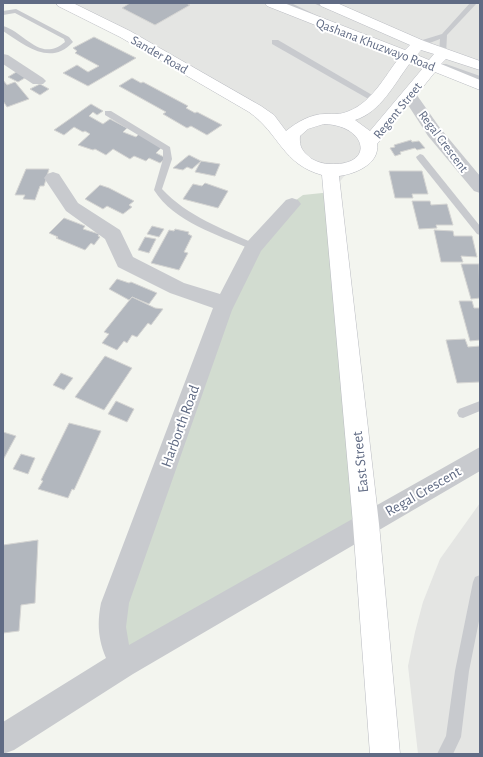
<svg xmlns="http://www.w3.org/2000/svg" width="483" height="757" font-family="'Alegreya Sans',sans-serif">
<rect width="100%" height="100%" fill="#f3f5ef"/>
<!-- built -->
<g fill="#e4e5e3">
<polygon points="62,3 480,3 480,84 433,66 368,145 332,192 327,171 252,108"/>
<polygon points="480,503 480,754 418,754 408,666 415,632 423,602 440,559"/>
</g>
<!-- green -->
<polygon fill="#d2dcd0" points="332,192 367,524 123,667 110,626 225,303 292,203 303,195"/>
<!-- building -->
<g fill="#b2b7be" stroke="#d5d5d3">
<polygon points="130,3 186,3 190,5 155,25 122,8"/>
<polygon points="94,37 136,58 88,86 63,73 77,65 88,72 99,66 75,53 77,51 73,48"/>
<polygon points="18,71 28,76 18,82 8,77"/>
<polygon points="132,78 141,83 143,82 188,106 186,108 195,113 197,112 222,125 207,135 191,126 187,128 163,114 166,112 119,86"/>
<polygon points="3,80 7,85 15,82 29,99 7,107 3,101"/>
<polygon points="40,84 49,89 40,95 30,89"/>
<polygon points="91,104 103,111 97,115 93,112 89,116 103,124 110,119 127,128 123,132 136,137 139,134 162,147 156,153 166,158 160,163 149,158 146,161 134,156 130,159 113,149 106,155 95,149 93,150 78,145 90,134 85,131 83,132 74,127 64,135 54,130"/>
<polygon points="411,140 412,142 419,141 425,148 417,150 415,148 400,152 401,154 395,156 390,148 395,147 394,145"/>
<polygon points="189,155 201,161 192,169 187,167 183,170 173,168"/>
<polygon points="201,161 220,164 215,176 195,172"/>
<polygon points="26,169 49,169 44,186 40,186 35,200 23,199 25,195 15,195"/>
<polygon points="389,171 422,171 428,194 412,194 413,198 395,198"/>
<polygon points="205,183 228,191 218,208 183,199 193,184 202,186"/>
<polygon points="100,185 109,188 134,201 129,205 132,207 123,214 107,206 103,209 85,199"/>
<polygon points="412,201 430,201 431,205 447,204 453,225 436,225 437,228 419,229"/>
<polygon points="64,218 85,226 83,229 99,234 98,236 100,237 94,245 91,243 85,250 56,238 58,237 49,233"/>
<polygon points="152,226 164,229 159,237 147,234"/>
<polygon points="175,229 189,232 188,234 192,236 184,252 188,253 179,270 151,263 169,230 174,231"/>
<polygon points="434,230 453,231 454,236 472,236 477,257 461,256 463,262 441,262"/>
<polygon points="145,237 156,239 149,253 138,250"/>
<polygon points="461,264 479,264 480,298 471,299"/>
<polygon points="117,279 129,283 131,282 157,293 149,304 132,297 129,300 109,289"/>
<polygon points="132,297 155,308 163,309 151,325 148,323 137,337 132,335 127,343 124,341 117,350 102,343 109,334 104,332"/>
<polygon points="459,301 472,301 474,308 480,308 480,340 470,341"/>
<polygon points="465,339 468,347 480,346 480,382 457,383 446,340"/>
<polygon points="105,356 132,368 104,410 75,397"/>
<polygon points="61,373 73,378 64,390 53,385"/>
<polygon points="116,401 134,409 127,422 108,414"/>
<polygon points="69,423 101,431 74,490 72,489 68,498 38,489 43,481 41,480"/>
<polygon points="3,432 16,436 3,460"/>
<polygon points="21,454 35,458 28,474 13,469"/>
<polygon points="38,540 35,603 21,605 19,631 3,633 3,545"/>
</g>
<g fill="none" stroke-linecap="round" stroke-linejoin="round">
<!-- secondary casing -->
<g stroke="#babcc2" stroke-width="1">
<path id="secondary" d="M56,3H73L130,31L261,106L274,115L286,131C297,122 311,114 325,114C334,114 340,115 349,111C372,102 385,76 399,58L267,6L265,3H284L405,50L410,45L321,6L319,3H337L424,41L480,61V70L446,59L441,64L480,80V90L435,72L377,144C380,164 355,174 339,176L379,524L400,754H370L353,524L322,175C282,164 280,134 249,112L120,37L58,6ZM421,50L434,54L429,60L417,55ZM410,63L423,68L370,131L355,120C381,112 394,84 410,63ZM324,124C367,125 376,166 330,164C324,164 317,162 312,159C303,152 299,148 300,136L308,129Z"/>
</g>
<!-- lane -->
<g fill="#c8cace" fill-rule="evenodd">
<polygon points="282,3 291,3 316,15 311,16"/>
<polygon points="313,3 322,3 337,10 332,11"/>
<polygon points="470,3 477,3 447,35 446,55 439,53 440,39 422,46 416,46 416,42 442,34"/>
<path d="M16,9L69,37L73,42C50,67 25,45 3,31V26C26,33 40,63 65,42L64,39L15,13L3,15V11Z"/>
<polygon points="272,40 278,40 379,99 372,101 272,44"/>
<polygon points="440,64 446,64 480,76 480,80 440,68"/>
<path d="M105,111H111L170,147L172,159L162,189C188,217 224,229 257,245L259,247L257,249H251C218,235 174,222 154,190L163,159V150L105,115Z"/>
<polygon points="420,154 423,155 480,226 480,235 477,234 417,159 416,157"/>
<polygon points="480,401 480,411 463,418 459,417 457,413 459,409"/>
<polygon points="480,575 480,616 469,671 461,737 453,754 437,754 446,736 455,671 473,582 475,577"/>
</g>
<!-- street -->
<g fill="#c8cace" fill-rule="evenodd">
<polygon points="3,54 8,55 43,78 46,81 43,84 33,84 3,64"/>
<polygon points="409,89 414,91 440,128 480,176 480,193 474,191 428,136 401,94 404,91"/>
<path d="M53,172L59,174L78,203L120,230L133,257L184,283L220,294L247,242L286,200L292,198L298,200L301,204L261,251L232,310L129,603L126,627L129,645L480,447V471L133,674L14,750L3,754V722L106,658C98,639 97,623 101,603L213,308L170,293L118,267L105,239L66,211L44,178L47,174Z"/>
</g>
<!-- secondary -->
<use href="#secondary" fill="#fff" fill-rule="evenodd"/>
</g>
<g text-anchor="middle" stroke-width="4" stroke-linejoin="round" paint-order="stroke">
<!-- far-street labels -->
<g font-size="13" fill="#606b84" stroke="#fff">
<text transform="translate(376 44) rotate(21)" y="5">Qashana Khuzwayo Road</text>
<text transform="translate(160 54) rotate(30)" y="5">Sander Road</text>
<text transform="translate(397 110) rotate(-51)" y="5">Regent Street</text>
<text transform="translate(444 141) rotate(53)" y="5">Regal Crescent</text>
</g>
<!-- street labels -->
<g font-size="15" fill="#606b84" stroke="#fff">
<text transform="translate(180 426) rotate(-70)" y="5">Harborth Road</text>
<text transform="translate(360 462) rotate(-96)" y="5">East Street</text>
<text transform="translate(423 491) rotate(-30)" y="5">Regal Crescent</text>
</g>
</g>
<!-- border -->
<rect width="483" height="757" fill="none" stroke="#606b84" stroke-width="8"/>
</svg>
